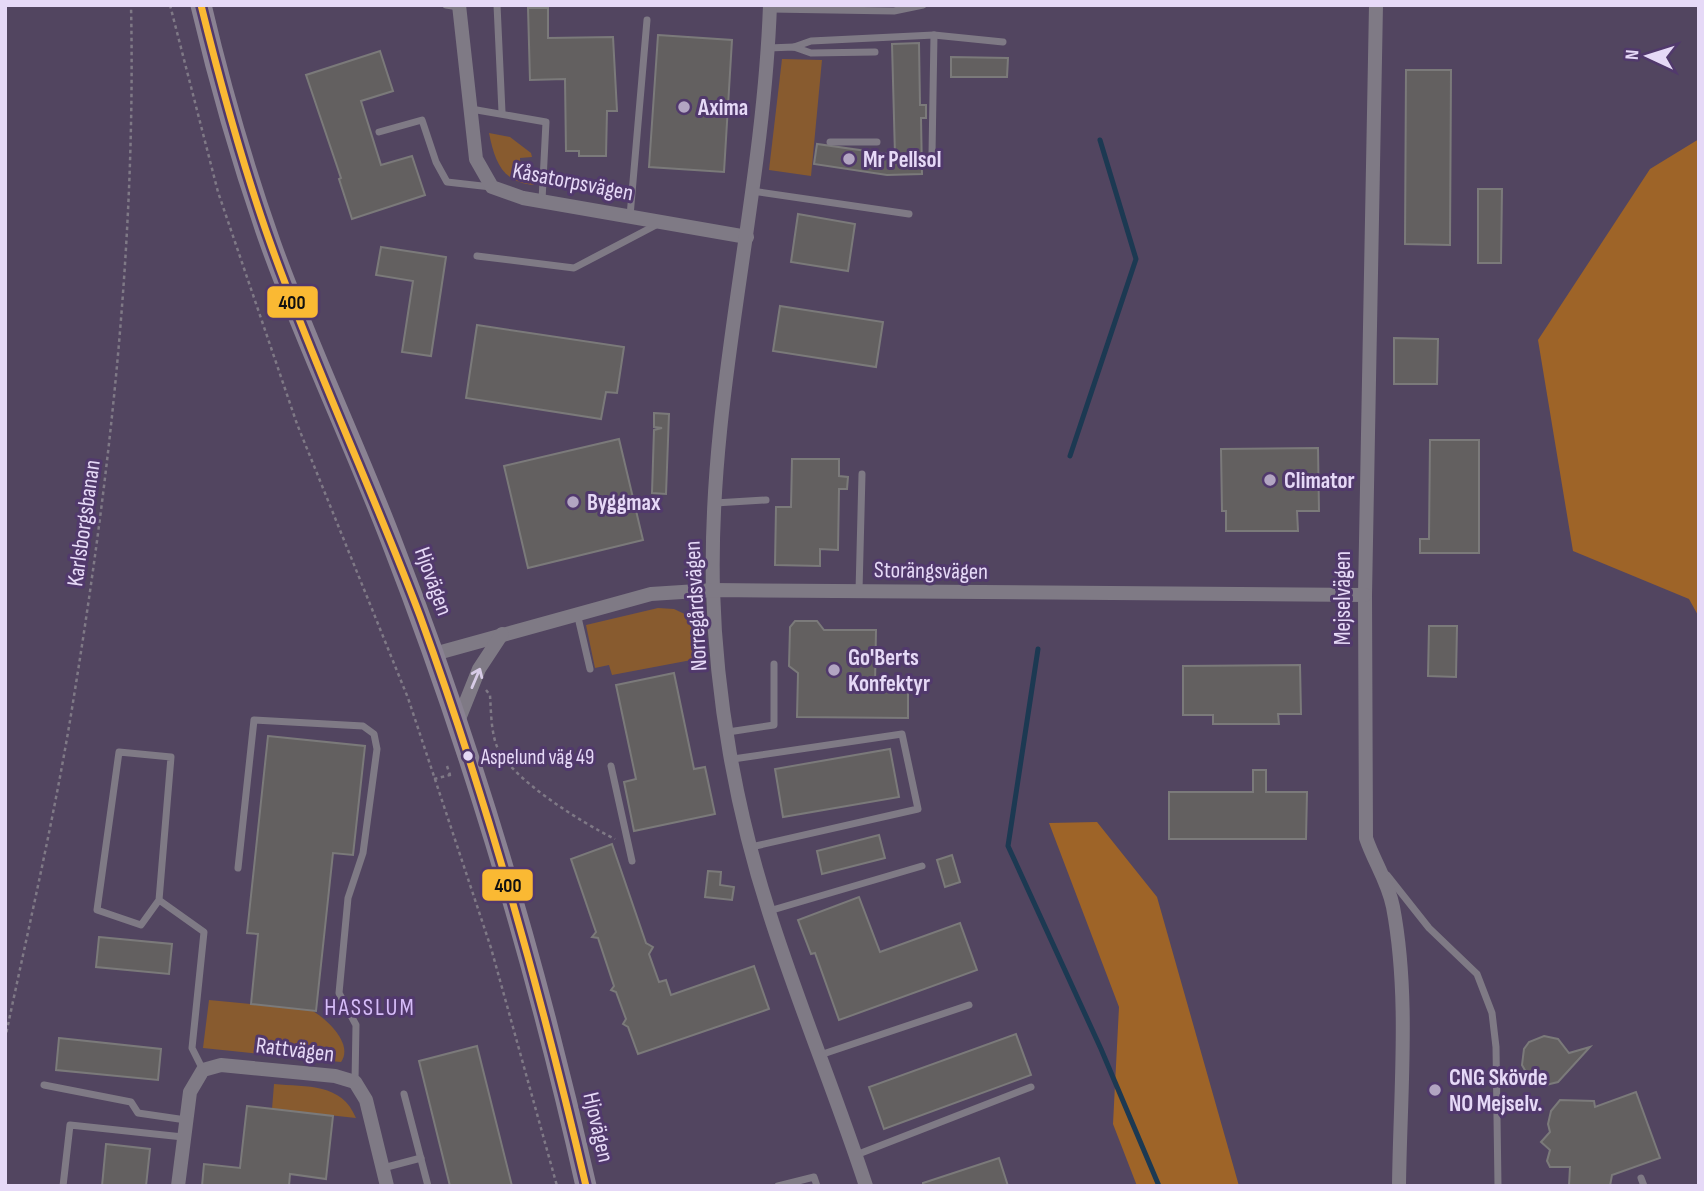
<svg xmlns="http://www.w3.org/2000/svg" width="1704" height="1191" font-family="'Sofia Sans Condensed',sans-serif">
<rect width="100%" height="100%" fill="#524560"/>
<!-- green -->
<g fill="#885b2f">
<polygon points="782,59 822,60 811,176 769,170"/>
<path d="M489,133L510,137L531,153L532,157L520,158L521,178L534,179V185C502,182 495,162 489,133Z"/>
<polygon points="658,608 674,609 693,618 700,634 702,658 612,675 609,665 595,668 586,625"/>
<path d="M209,1000L311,1010C326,1018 354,1044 341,1062L203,1048Z"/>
<path d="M274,1084C307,1087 342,1083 356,1118L272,1109Z"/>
</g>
<!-- forest -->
<g fill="#9e6428">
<polygon points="1699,139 1699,617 1689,599 1573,551 1538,340 1650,169"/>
<polygon points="1097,822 1157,897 1239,1186 1137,1186 1113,1124 1119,1007 1049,823"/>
</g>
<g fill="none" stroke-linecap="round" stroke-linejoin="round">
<!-- stream -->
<g stroke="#1c3952" stroke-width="5">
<polyline points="1070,456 1136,259 1100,140"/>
<polyline points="1038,649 1008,846 1101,1049 1159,1186"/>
</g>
</g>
<!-- building -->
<g fill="#636060" stroke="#7b7a7a" stroke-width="2">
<polygon points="528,8 548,8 548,38 613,37 617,111 607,111 606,156 579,156 579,151 566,151 565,79 530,80"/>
<polygon points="658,35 732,40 724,172 649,167"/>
<polygon points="919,43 920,105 926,105 926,118 921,118 922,174 887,175 814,164 817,144 895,155 892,44"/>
<polygon points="380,51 393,91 361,101 381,165 412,156 425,195 352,219 339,179 341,178 306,75"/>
<polygon points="951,57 1008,58 1007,77 951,77"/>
<polygon points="1406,70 1451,70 1450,245 1405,244"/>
<polygon points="1478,189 1502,189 1501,263 1478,263"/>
<polygon points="798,214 855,224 848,271 791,262"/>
<polygon points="381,247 446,257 431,356 402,352 413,281 376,275"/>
<polygon points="780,306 883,322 876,367 773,351"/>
<polygon points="477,325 624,347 617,393 606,392 601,419 466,398"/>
<polygon points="1394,338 1438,339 1437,384 1394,384"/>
<polygon points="654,413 669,414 666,494 652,493 654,430 662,428 654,427"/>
<polygon points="619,439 643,540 528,568 504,466"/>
<polygon points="1430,440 1479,440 1479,553 1420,553 1420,539 1429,539"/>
<polygon points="1318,448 1319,511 1297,511 1298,531 1226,531 1226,511 1222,511 1221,449"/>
<polygon points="792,459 839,459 839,476 848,477 847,489 839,489 838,550 820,549 820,566 775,565 776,507 791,507"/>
<polygon points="795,621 817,621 824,630 876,630 875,685 908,686 908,718 797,717 798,673 789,666 790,627"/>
<polygon points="1429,626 1457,626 1456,677 1428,676"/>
<polygon points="1300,665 1301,714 1278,714 1279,724 1213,724 1213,715 1183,715 1183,666"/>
<polygon points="674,673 694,769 705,767 715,814 634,831 624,782 636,779 616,685"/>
<polygon points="268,736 365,746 353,855 333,853 316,1011 251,1004 258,934 247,933"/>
<polygon points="890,749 899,797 783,817 775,769"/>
<polygon points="1253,770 1266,770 1266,792 1307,792 1306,839 1169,839 1169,792 1253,792"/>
<polygon points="879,835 885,858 822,874 817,851"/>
<polygon points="612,844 646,943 653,947 649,954 659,982 666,980 671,995 754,966 769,1009 638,1054 628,1027 623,1024 626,1019 616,992 611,990 614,986 598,938 592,937 596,932 571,859"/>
<polygon points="952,855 960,882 945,887 937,860"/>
<polygon points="708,871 721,872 720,885 734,887 732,900 705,897"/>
<polygon points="859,897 880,952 960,923 977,970 839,1020 815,953 811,954 798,920"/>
<polygon points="99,937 172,944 169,974 96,967"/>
<polygon points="1016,1034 1031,1075 884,1129 869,1087"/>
<polygon points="1544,1036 1558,1039 1569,1053 1590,1047 1558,1082 1546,1085 1530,1079 1522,1065 1524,1049 1529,1042"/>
<polygon points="59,1038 161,1049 158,1080 56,1070"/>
<polygon points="477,1046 512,1186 450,1186 419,1061"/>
<polygon points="1636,1092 1660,1158 1612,1175 1610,1186 1569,1186 1570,1167 1550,1167 1547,1161 1550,1150 1541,1142 1550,1132 1548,1124 1551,1111 1560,1100 1594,1101 1595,1107"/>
<polygon points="247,1106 333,1116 326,1179 290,1174 289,1186 202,1186 204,1164 240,1168"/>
<polygon points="106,1144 150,1149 146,1186 102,1186"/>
<polygon points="999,1158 1008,1186 923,1186 923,1183"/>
</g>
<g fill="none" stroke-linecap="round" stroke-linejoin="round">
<!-- path -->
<g stroke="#7f7986" stroke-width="2.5" stroke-dasharray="3.5 3.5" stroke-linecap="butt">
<polyline points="170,5 218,192 297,424 408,698 491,948 557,1186"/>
<path d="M486,690L490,695C491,711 491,729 496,744C507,777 584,824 615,839"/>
<polyline points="491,763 504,759"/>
<polyline points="447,766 450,775"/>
<polyline points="434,779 454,774"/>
<path d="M5,1039C29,925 56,811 74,696C111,467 136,237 131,5"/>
</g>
<!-- service -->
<g stroke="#7f7a85" stroke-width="7">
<polyline points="446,5 459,7"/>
<polyline points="497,5 502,112"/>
<polyline points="770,9 894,11 923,5"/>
<polyline points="794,47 811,41 934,35 1003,42"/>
<polyline points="768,48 794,47 811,53 875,52"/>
<polyline points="471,109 546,122 542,200"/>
<polyline points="379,132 422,120 436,162 447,182 491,187"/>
<polyline points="830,142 877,142"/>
<polyline points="932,154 934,35"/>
<polyline points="752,191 909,214"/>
<polyline points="630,216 647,20"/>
<polyline points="477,256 574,268 658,224"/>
<polyline points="715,503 766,500"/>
<polyline points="859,591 862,474"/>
<polyline points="577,613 590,669"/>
<polyline points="728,732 774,725 774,664"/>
<polyline points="733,759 902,734 918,809 751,847"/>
<polyline points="611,766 632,861"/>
<polyline points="238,868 254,720 363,726 374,734 377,749 363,853 348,898 339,993 356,1025 355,1081"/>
<polyline points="1387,875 1429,928 1477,974 1492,1013 1496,1047 1498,1186"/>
<polyline points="159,900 141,925 97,910 119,752 171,757 159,900 204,932 192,1048 203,1070"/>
<polyline points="769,911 922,866"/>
<polyline points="820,1055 969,1005"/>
<polyline points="44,1085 131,1102 138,1113 186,1120"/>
<polyline points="404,1094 428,1186"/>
<polyline points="856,1155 1031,1087"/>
<polyline points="383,1168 421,1158"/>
<polyline points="1641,1178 1644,1186"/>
<polyline points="63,1186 70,1125 183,1137"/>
<polyline points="778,1186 814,1177 817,1186"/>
</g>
<!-- minor -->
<g stroke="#7f7a85" stroke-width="14">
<polyline points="459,5 476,159 492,187 523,198 747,237"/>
<path d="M770,5C763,202 708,393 713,590C716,697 736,810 769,912C798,1004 836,1094 866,1186"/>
<path d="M1376,5L1365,595L1366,838C1374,862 1388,881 1393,907C1410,997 1400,1094 1399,1186"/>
<polyline points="434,654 651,594 713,590 1365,595"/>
<polyline points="457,724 479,669 502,634"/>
<polyline points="178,1186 190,1092 203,1070 221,1065 335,1076 355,1082 366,1100 387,1186"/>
</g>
<!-- primary -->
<path stroke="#8a8293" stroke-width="21" d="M201,5C220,86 243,166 271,245C307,345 353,441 391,540C472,749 537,967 586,1186"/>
<!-- bus-1 casing -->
<g stroke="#51396c" stroke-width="12">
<path id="bus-1" d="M201,5C221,86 243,167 271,245C316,371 373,491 420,616C488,802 541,993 586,1186"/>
</g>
<!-- bus-1 -->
<use href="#bus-1" stroke="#fab933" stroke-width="7"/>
</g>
<!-- one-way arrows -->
<defs><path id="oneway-shaft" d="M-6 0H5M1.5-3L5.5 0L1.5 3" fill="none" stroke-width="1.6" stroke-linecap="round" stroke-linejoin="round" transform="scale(1.75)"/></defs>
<use stroke="#d7cbe6" href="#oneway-shaft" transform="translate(476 678) rotate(-67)"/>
<!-- markers -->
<g fill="#b2a5c2" stroke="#51396c" stroke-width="2.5">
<circle cx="684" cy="107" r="7"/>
<circle cx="849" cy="159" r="7"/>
<circle cx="1270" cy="480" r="7"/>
<circle cx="573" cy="502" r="7"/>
<circle cx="834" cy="670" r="7"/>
<circle cx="1435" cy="1090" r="7"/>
</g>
<circle fill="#e6d9f7" stroke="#51396c" stroke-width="2.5" cx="468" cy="756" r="6"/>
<g text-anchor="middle" stroke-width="6" stroke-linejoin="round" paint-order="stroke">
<!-- bus labels -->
<g font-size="21" fill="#e6d9f7" stroke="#51396c" text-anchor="start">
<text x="481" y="764">Aspelund väg 49</text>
</g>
<!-- poi labels -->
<g font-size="23" font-weight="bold" fill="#e6d9f7" stroke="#51396c" text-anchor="start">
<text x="698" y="115">Axima</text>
<text x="863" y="167">Mr Pellsol</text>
<text x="1284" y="488">Climator</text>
<text x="587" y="510">Byggmax</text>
<text x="848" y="665">Go'Berts<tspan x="848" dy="26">Konfektyr</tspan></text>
<text x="1449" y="1085">CNG Skövde<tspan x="1449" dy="26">NO Mejselv.</tspan></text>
</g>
<!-- street labels -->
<g font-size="23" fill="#e6d9f7" stroke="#51396c">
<text transform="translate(573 181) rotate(11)" y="8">Kåsatorpsvägen</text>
<text transform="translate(83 523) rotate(-82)" y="8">Karlsborgsbanan</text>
<text transform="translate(931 570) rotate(1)" y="8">Storängsvägen</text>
<text transform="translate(434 581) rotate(70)" y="8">Hjovägen</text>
<text transform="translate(1342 598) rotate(-90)" y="8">Mejselvägen</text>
<text transform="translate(695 606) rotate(-93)" y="8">Norregårdsvägen</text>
<text transform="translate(295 1049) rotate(7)" y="8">Rattvägen</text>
<text transform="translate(599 1127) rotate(77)" y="8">Hjovägen</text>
</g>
<!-- neighbourhood labels -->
<g font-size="24" letter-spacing="2" fill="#d6bcf8" stroke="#51396c">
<text x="370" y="1015">HASSLUM</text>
</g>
</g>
<g stroke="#51396c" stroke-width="2.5">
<rect x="266" y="285" width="53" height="34" rx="7" fill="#fab933"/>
<rect x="481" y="868" width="53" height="34" rx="7" fill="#fab933"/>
</g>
<g font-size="19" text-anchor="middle" font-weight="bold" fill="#111">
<text x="292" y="309">400</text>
<text x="508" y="892">400</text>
</g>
<!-- border -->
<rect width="1704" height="1191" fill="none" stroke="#e6d9f7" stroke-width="14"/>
<!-- north arrow -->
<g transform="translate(1648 56) rotate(274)" stroke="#51396c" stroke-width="5" paint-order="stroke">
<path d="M0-5L12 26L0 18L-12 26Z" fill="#e6d9f7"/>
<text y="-10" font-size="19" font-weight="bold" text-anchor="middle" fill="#e6d9f7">N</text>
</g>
</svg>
